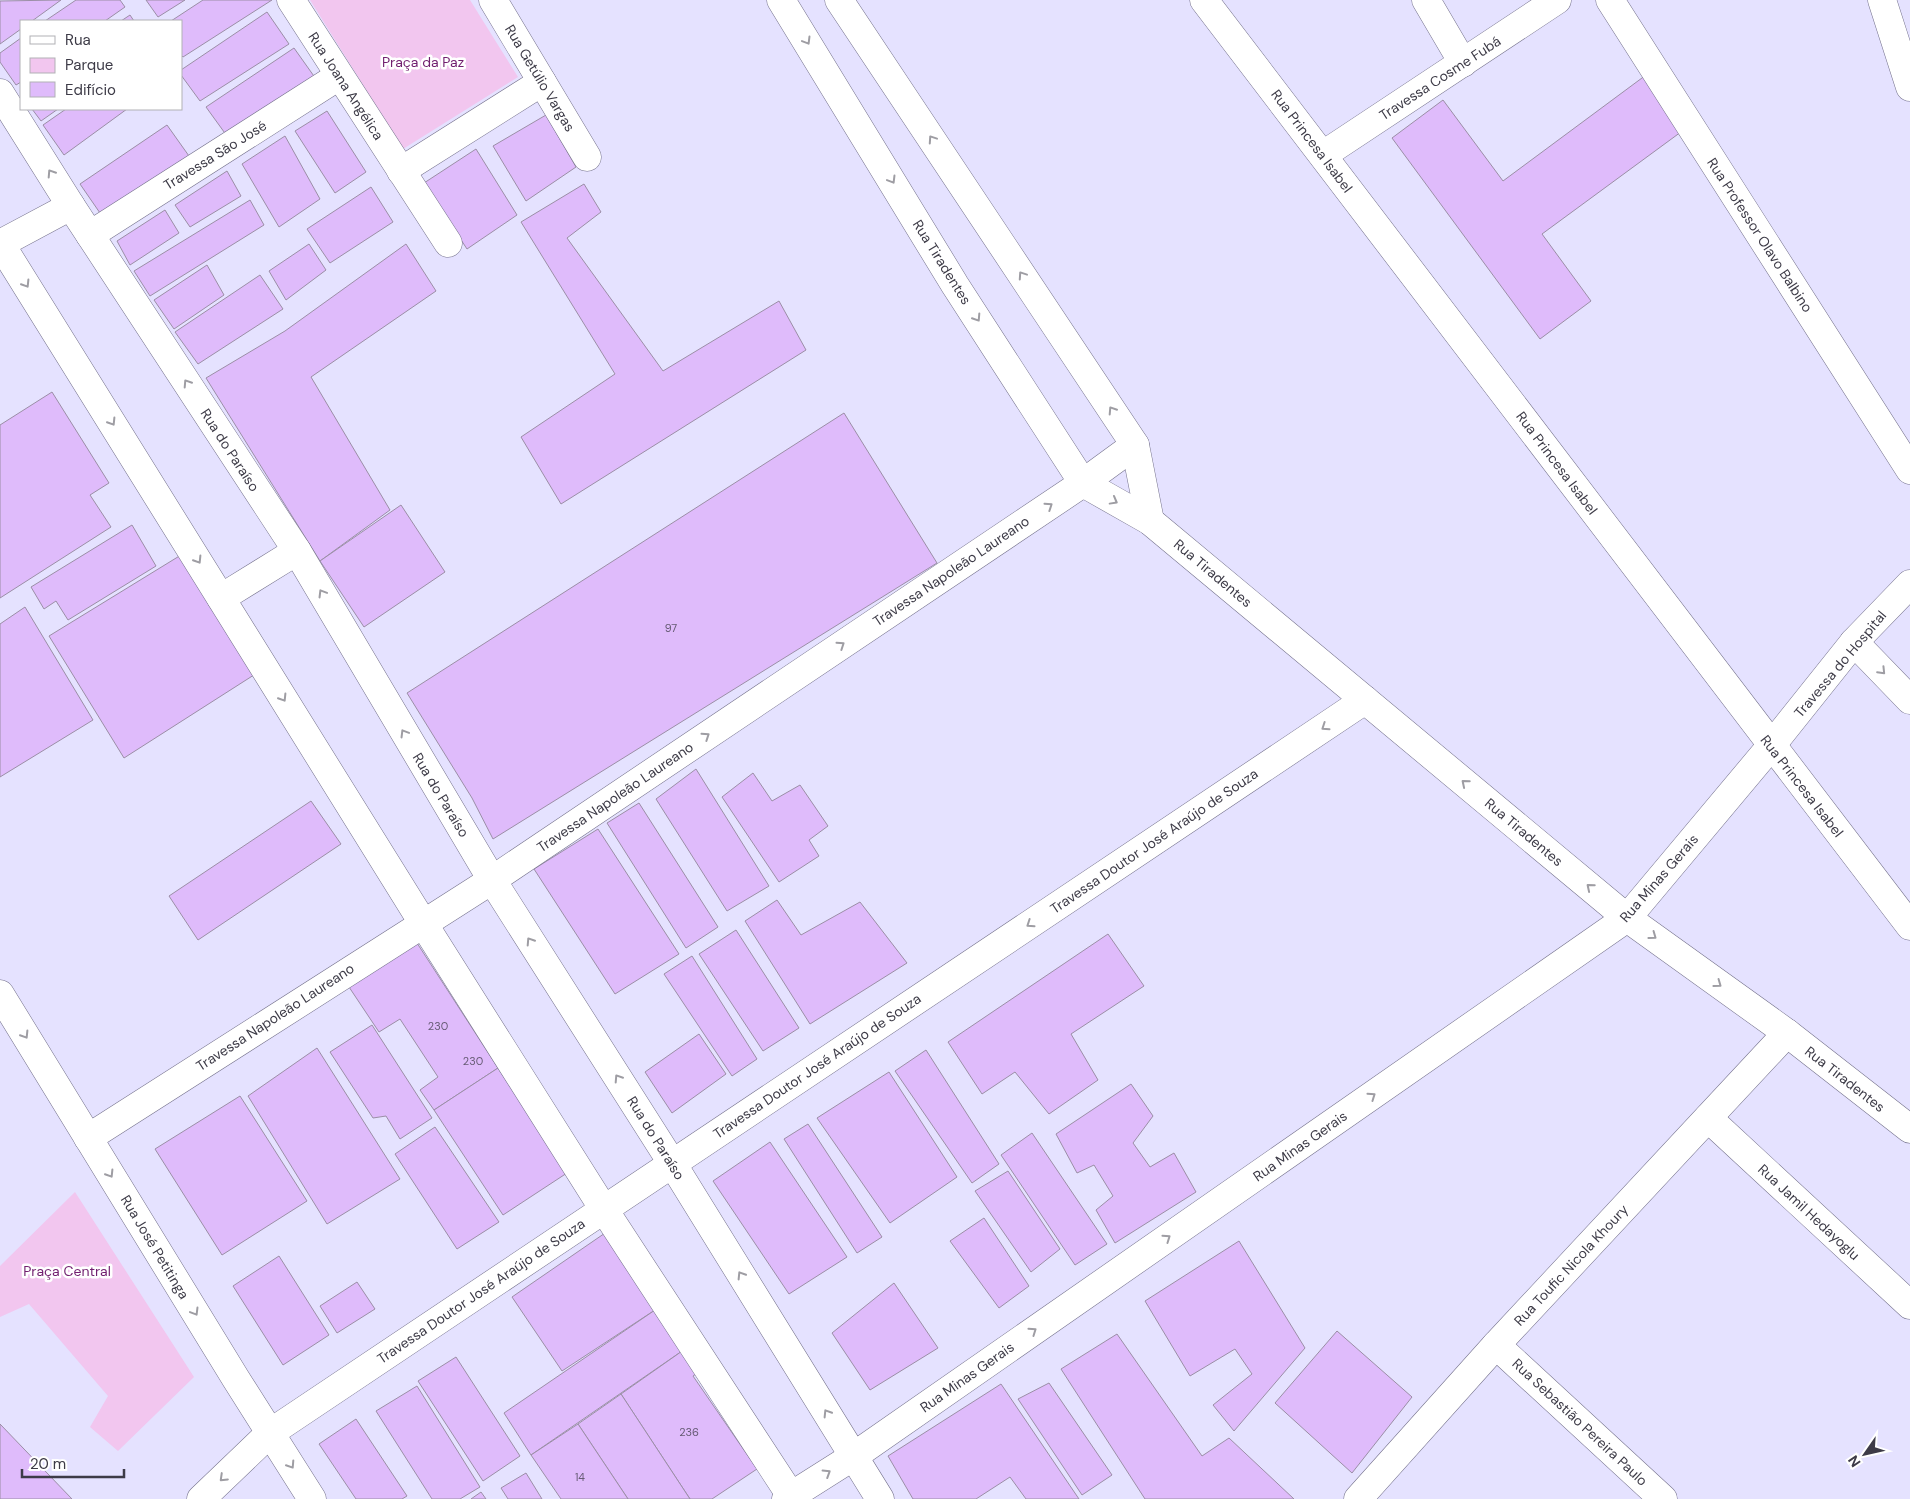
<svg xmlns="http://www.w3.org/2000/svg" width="1910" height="1499" font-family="'DM Sans',sans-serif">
<rect width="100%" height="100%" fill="#e5e2ff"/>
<!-- green -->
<g fill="#f2c6ef">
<polygon points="310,0 470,0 518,77 403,149"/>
<polygon points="75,1192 194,1377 118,1451 90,1427 108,1396 29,1304 0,1317 0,1266"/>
</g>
<!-- building -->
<g fill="#dfbbfb" stroke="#9b8ea6">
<polygon points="61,0 32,21 21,21 21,29 0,44 0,1"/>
<polygon points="76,0 120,0 125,7 105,21 45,21"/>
<polygon points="146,0 185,0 158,17"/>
<polygon points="203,0 272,0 183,57 181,55 181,21 171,21"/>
<polygon points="267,12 289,44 200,101 181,75 181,70"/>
<polygon points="130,15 134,21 121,21"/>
<polygon points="21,38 21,82 16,85 0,62 0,53"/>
<polygon points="294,48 316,79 227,136 206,107"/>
<polygon points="1646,75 1685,129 1542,234 1591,301 1540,339 1392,138 1443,100 1503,181"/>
<polygon points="32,109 58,109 41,121"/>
<polygon points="66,109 127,109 64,155 43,125"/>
<polygon points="327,111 366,172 335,193 295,131"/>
<polygon points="546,115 576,167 526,201 493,146"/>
<polygon points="167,125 189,156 100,213 80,184"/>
<polygon points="285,136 320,199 279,227 242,164"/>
<polygon points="476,149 517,215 467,249 424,183"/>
<polygon points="227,171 241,196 190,227 175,205"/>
<polygon points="584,184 601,212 567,238 663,371 779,301 806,350 561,504 521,437 615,374 521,222"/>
<polygon points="371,187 393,222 330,263 307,229"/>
<polygon points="250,200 264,225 150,296 134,271"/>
<polygon points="165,210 179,233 130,265 117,241"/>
<polygon points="309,244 326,270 286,300 269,271"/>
<polygon points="406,244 436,291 311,377 390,510 320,561 206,378 285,331"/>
<polygon points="207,265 224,295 174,329 154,300"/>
<polygon points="260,275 283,309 198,364 175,332"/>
<polygon points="52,392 109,483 90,495 111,527 0,598 0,425"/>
<polygon points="844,413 937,563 493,839 472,798 407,693"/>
<polygon points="401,505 445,572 364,627 320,561"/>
<polygon points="132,525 156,566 68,620 56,601 44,609 31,587"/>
<polygon points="181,555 257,673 124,758 49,636"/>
<polygon points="25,607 93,720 0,777 0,624"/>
<polygon points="696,769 769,886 727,911 656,799"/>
<polygon points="753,773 772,801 800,785 828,826 809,840 819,856 779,882 722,797"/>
<polygon points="311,801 341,844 198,940 169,896"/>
<polygon points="639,803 718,927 686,948 607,823"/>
<polygon points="598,829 679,954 615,994 534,869"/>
<polygon points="777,900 801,935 860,902 907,963 810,1024 745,921"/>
<polygon points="736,930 799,1028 763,1051 699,954"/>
<polygon points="1108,934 1144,986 1071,1034 1098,1080 1049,1114 1015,1072 982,1094 948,1042"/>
<polygon points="417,943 498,1068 434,1110 420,1090 438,1077 400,1019 379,1032 349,987"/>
<polygon points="692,956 757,1059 732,1076 664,974"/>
<polygon points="372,1025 432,1118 400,1139 386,1116 373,1118 330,1052"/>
<polygon points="699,1034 726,1074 672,1113 645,1072"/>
<polygon points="317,1048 400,1179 327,1224 248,1096"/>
<polygon points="926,1050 999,1164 972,1183 895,1071"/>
<polygon points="498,1068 567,1173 503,1215 434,1110"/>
<polygon points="889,1072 957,1177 890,1223 817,1118"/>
<polygon points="1131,1084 1153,1116 1133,1143 1150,1167 1174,1153 1196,1192 1115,1243 1096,1210 1113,1196 1094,1165 1077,1173 1056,1134"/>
<polygon points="240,1096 307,1201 222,1255 155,1149"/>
<polygon points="808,1124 882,1237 857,1253 784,1139"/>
<polygon points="435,1127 499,1222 457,1249 395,1154"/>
<polygon points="1032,1133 1107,1244 1075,1265 1001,1155"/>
<polygon points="770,1142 847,1257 789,1294 713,1181"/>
<polygon points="1008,1171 1060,1249 1031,1272 975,1191"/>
<polygon points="984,1218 1029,1286 999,1308 950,1241"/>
<polygon points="608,1231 658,1308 562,1371 512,1297"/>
<polygon points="1239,1241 1305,1348 1234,1431 1213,1405 1252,1374 1235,1349 1190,1376 1145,1301"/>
<polygon points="279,1256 329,1335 283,1365 233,1286"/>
<polygon points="357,1282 375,1309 337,1333 320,1306"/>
<polygon points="894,1283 938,1348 870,1390 832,1333"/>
<polygon points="658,1308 685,1349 531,1455 504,1413"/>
<polygon points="1337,1331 1412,1397 1352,1473 1275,1403"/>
<polygon points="1117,1334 1202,1456 1229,1438 1294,1499 1145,1499 1061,1369"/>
<polygon points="685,1349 702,1370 693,1376 757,1469 712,1499 690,1499 621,1394"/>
<polygon points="456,1357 520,1456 483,1481 418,1381"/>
<polygon points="1049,1383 1112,1475 1082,1495 1018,1399"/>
<polygon points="1001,1384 1079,1499 1026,1499 1010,1477 976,1499 913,1499 888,1456"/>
<polygon points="417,1386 480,1487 460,1499 432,1499 376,1411"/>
<polygon points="621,1394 690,1499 628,1499 578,1424"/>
<polygon points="356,1419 407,1496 402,1499 356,1499 319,1444"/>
<polygon points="0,1424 72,1499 0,1499"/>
<polygon points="578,1424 628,1499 561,1499 531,1455"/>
<polygon points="526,1473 542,1499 508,1499 501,1488"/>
<polygon points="481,1492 486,1499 471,1499"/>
</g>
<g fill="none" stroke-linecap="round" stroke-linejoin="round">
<!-- minor casing -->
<g stroke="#75728c" stroke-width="29">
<g id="minor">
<polyline points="291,0 448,243"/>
<polyline points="493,0 587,157"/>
<polyline points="1426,0 1463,63"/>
<polyline points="1610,0 1910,470"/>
<polyline points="1882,0 1910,87"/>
<polyline points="1323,155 1557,0"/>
<polyline points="401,171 542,82"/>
<polyline points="90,235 339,76"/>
<polyline points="0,244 71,206"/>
<polyline points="1854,642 1910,700"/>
<polyline points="1708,1118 1910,1305"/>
<polyline points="88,1138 492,880 1083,483 1135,445"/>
<polyline points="1496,1345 1663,1499"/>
<polyline points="201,1499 270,1433 1365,700"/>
<polyline points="786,1499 854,1456 1627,918 1771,746"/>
<polyline points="1358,1499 1496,1345 1787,1033"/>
</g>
</g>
<!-- tertiary casing -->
<g stroke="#75728c" stroke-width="29">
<g id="tertiary">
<polyline points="781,0 955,285 1083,483 1150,521 1627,918 1787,1033 1910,1129"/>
<polyline points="839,0 1135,445 1150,521"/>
<polyline points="1204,0 1910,926"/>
<polyline points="0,93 71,206 297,551 492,880 672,1163 880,1499"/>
<polyline points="0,243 423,923 603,1208 793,1499"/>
<polyline points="221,598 297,551"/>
<polyline points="1771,746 1854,642 1910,584"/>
<polyline points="0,994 236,1379 312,1499"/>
</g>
</g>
<!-- minor -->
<use href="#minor" stroke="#fff" stroke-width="28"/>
<!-- tertiary -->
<use href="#tertiary" stroke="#fff" stroke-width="28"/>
</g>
<!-- one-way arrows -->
<defs><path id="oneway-chevron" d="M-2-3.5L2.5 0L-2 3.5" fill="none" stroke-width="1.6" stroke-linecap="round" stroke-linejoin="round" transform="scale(1.25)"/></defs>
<g stroke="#9e9da3">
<use href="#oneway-chevron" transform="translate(807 41) rotate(59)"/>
<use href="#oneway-chevron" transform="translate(932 139) rotate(-124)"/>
<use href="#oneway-chevron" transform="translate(51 173) rotate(-123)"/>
<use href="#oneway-chevron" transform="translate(892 180) rotate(59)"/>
<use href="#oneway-chevron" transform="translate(1022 275) rotate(-124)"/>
<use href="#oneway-chevron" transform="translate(26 284) rotate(58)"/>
<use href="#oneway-chevron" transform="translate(977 318) rotate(57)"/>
<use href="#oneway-chevron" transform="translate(187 383) rotate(-123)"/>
<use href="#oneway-chevron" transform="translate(1112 410) rotate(-123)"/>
<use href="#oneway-chevron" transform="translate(112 422) rotate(58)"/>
<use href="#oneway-chevron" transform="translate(1114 501) rotate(29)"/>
<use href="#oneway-chevron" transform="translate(1049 506) rotate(-34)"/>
<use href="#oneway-chevron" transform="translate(198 560) rotate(58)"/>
<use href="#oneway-chevron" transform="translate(322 593) rotate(-121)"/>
<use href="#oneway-chevron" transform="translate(841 645) rotate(-34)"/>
<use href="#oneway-chevron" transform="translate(1882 671) rotate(46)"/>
<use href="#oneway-chevron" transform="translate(283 698) rotate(58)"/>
<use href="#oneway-chevron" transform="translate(1325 727) rotate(146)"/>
<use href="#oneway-chevron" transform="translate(404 733) rotate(-121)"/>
<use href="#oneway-chevron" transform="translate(706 736) rotate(-34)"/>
<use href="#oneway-chevron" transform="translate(1465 783) rotate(-140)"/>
<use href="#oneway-chevron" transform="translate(1590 887) rotate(-140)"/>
<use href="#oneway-chevron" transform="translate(1030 924) rotate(146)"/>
<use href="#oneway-chevron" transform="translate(1653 936) rotate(36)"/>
<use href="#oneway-chevron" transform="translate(530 941) rotate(-123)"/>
<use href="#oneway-chevron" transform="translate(1718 984) rotate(36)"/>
<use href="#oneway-chevron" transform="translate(25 1035) rotate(58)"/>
<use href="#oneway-chevron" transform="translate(618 1078) rotate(-123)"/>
<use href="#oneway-chevron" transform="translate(1372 1096) rotate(-35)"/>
<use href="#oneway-chevron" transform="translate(110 1174) rotate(58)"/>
<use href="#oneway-chevron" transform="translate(1167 1238) rotate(-35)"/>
<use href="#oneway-chevron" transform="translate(741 1275) rotate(-122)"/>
<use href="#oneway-chevron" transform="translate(195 1312) rotate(59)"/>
<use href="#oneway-chevron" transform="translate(1033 1331) rotate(-35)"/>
<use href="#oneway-chevron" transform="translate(827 1413) rotate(-122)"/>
<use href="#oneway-chevron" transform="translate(291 1465) rotate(57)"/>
<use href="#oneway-chevron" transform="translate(827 1473) rotate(-32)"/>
<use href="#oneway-chevron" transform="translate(223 1478) rotate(136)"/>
</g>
<g text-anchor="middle" stroke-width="5" stroke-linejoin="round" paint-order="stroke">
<!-- number labels -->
<g font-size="11" fill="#665b74">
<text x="671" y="632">97</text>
<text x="438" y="1030">230</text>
<text x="473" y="1065">230</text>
<text x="689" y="1436">236</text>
<text x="580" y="1481">14</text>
</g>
<!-- park labels -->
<g font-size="14" fill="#711f6f" stroke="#fff">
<text x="423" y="67">Praça da Paz</text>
<text x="67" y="1276">Praça Central</text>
</g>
<!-- street labels -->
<g font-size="14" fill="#3d3b47" stroke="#fff">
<text transform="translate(540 78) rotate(59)" y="5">Rua Getúlio Vargas</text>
<text transform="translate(1440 78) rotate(-33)" y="5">Travessa Cosme Fubá</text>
<text transform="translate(346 86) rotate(57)" y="5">Rua Joana Angélica</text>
<text transform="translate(1312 141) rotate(53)" y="5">Rua Princesa Isabel</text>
<text transform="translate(215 155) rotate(-32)" y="5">Travessa São José</text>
<text transform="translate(1760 235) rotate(57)" y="5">Rua Professor Olavo Balbino</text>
<text transform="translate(942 262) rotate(58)" y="5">Rua Tiradentes</text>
<text transform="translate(230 450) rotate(57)" y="5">Rua do Paraíso</text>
<text transform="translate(1557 463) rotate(53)" y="5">Rua Princesa Isabel</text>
<text transform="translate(951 571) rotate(-34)" y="5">Travessa Napoleão Laureano</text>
<text transform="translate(1213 573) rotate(40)" y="5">Rua Tiradentes</text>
<text transform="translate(1840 664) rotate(-50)" y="5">Travessa do Hospital</text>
<text transform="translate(1802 786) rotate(52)" y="5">Rua Princesa Isabel</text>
<text transform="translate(441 795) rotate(59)" y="5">Rua do Paraíso</text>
<text transform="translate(615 797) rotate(-34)" y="5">Travessa Napoleão Laureano</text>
<text transform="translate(1524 832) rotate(40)" y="5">Rua Tiradentes</text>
<text transform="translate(1154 841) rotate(-34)" y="5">Travessa Doutor José Araújo de Souza</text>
<text transform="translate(1659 878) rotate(-49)" y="5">Rua Minas Gerais</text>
<text transform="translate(275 1017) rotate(-33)" y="5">Travessa Napoleão Laureano</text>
<text transform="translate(817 1066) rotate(-34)" y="5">Travessa Doutor José Araújo de Souza</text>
<text transform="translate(1845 1079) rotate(38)" y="5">Rua Tiradentes</text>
<text transform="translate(656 1138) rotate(58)" y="5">Rua do Paraíso</text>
<text transform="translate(1300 1146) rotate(-35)" y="5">Rua Minas Gerais</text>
<text transform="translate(1809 1212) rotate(43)" y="5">Rua Jamil Hedayoglu</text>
<text transform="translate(155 1247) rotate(59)" y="5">Rua José Petitinga</text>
<text transform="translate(1571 1265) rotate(-47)" y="5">Rua Toufic Nicola Khoury</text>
<text transform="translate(481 1291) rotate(-34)" y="5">Travessa Doutor José Araújo de Souza</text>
<text transform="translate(967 1377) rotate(-35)" y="5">Rua Minas Gerais</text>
<text transform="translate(1580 1422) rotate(43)" y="5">Rua Sebastião Pereira Paulo</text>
</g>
</g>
<!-- legend -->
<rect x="20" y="20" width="162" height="90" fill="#ffffff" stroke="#b1b1b5"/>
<rect x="30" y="36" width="25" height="8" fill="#ffffff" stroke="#b1b1b5"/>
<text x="65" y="45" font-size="15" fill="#3d3b47">Rua</text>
<rect x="30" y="58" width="25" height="15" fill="#f2c6ef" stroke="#b1b1b5"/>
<text x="65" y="70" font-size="15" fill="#3d3b47">Parque</text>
<rect x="30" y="82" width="25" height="15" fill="#dfbbfb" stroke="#b1b1b5"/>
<text x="65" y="95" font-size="15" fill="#3d3b47">Edifício</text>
<!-- north arrow -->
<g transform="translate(1865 1454) rotate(236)" stroke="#ffffff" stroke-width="4" paint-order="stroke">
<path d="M0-4L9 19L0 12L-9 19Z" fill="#3d3b47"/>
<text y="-8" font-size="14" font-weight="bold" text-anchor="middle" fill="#3d3b47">N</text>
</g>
<!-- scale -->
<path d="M22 1469v8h102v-8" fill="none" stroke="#3d3b47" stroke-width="2.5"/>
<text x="30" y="1469" font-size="15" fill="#3d3b47" stroke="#ffffff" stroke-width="4" paint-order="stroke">20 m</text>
</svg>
